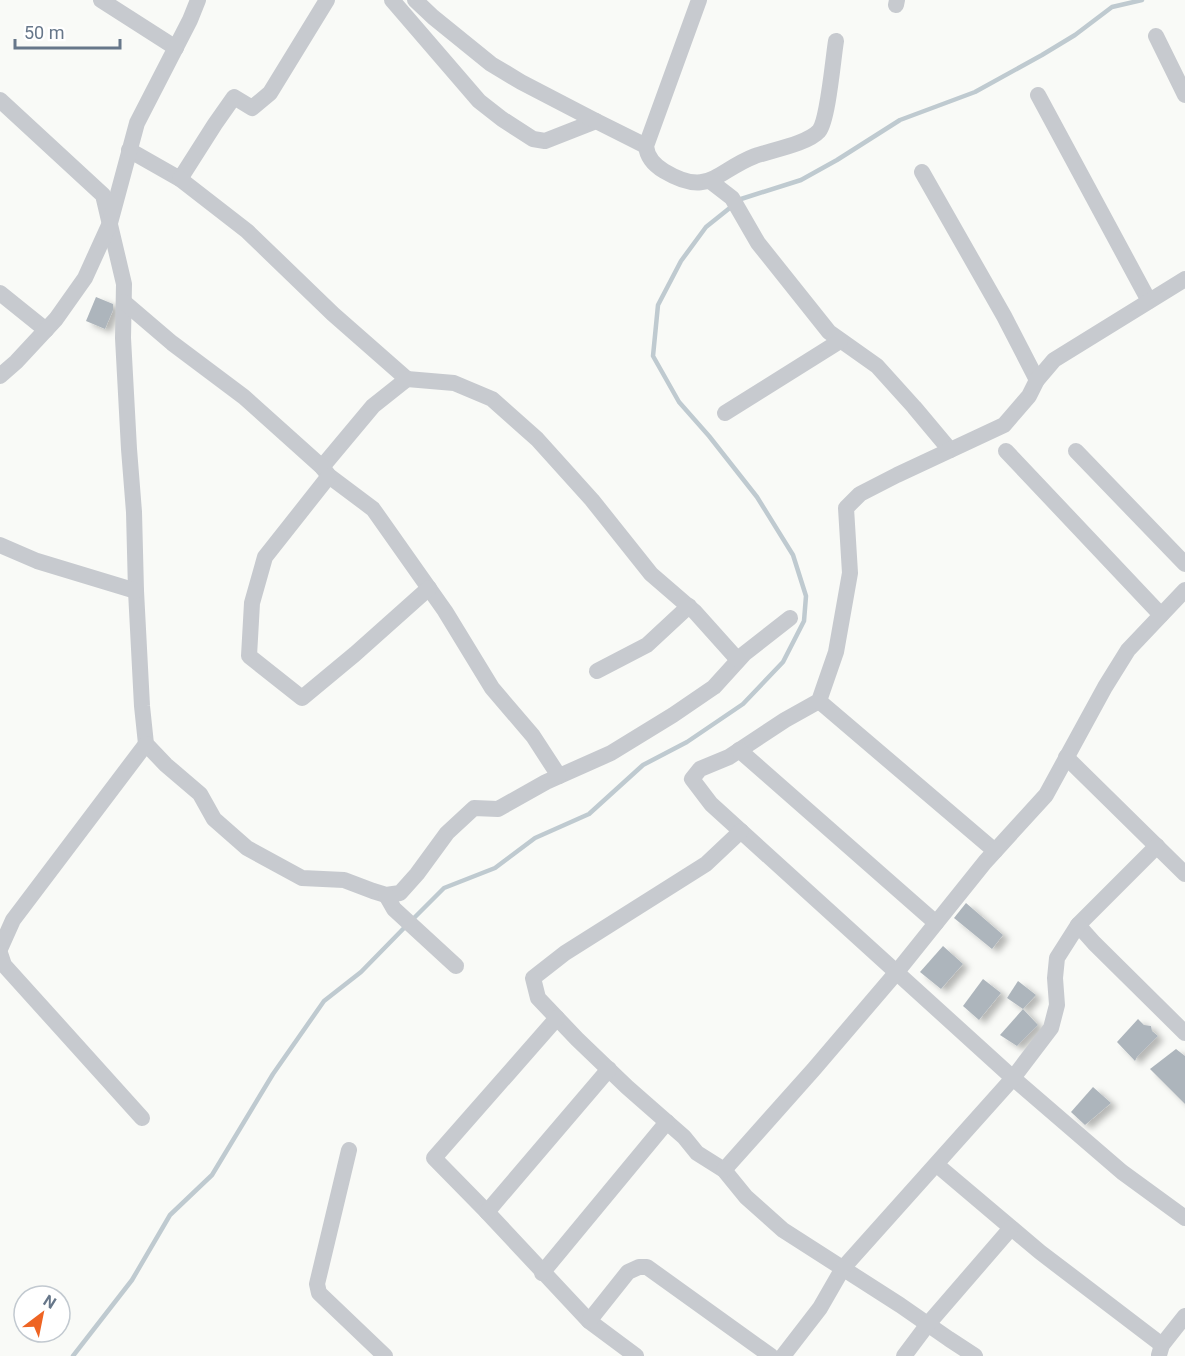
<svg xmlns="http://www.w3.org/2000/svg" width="1185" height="1356" font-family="Roboto,sans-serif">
<defs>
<filter id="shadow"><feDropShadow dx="6" dy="4" stdDeviation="3" flood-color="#0004"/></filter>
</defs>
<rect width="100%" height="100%" fill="#f9faf7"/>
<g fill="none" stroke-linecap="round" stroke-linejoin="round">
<!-- stream -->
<g stroke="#bfcad0" stroke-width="4.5">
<polyline points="412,920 444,888 495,868 535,838 589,814 643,765 687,742 743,704 783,662 804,621 806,596 793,555 757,497 709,436 679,402 653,356 658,305 681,261 706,227 741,199 801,180 837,160 900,120 975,92 1042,55 1075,35 1112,7 1142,0"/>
<polyline points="73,1356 132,1280 170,1215 212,1175 273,1074 324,1001 361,972 406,926"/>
</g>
</g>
<!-- building -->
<g fill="#adb5bc" filter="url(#shadow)">
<polygon points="96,297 113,304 113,310 105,329 86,321"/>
<polygon points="966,903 1003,935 992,949 954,918"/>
<polygon points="943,946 963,964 941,989 920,972"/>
<polygon points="983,979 1001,993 979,1020 963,1006"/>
<polygon points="1018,981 1036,995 1023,1009 1007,998"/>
<polygon points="1023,1009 1038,1025 1017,1046 1000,1035"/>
<polygon points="1138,1019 1144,1025 1151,1026 1152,1031 1158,1036 1137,1057 1135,1061 1117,1042"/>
<polygon points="1176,1049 1185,1056 1185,1104 1150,1069"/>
<polygon points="1093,1087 1111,1103 1085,1125 1071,1112"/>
</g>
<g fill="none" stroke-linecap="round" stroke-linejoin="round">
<!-- street -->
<g stroke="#c7cacf" stroke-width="16">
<polyline points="101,0 176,48"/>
<polyline points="392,0 479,101 502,119 533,139 545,141 596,121"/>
<polyline points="415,0 433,17 491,64 521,82 596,121 646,146"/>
<path d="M699,0L646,146C647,156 654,165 664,171C709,198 716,171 755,156C772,150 807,144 819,131C828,120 833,59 836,41"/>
<polyline points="896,5 897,0"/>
<polyline points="1156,36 1185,95"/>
<polyline points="1038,95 1149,301"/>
<polyline points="0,100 103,195 124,284 123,338 129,449 134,512 136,591 142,706 146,744 166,765 200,794 214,819 247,848 302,878 344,880 373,891 386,895 400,893 417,874 447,833 474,808 498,809 546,782 611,753 673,715 714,687 744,654 790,618"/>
<polyline points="129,150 180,179 215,124 234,97 252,108 270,93 327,0"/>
<polyline points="922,172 1004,316 1037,380"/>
<polyline points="180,179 247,231 333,314 407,379 373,406 322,467"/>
<polyline points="710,181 732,198 758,243 829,332 877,366 914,407 950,450"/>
<polyline points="1185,279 1054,360 1037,380 1029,396 1004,425 897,475 860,494 846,508 850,573 836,652 819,701 785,720 729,757 700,769 692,779 711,804 1013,1078 1122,1172 1185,1218"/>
<polyline points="0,293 46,330"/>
<polyline points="124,302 172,343 244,397 322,467 329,476 373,509 445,611 492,688 533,736 559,776"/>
<polyline points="0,376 16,362 56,319 85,278 110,223 137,123 190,20 198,0"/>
<polyline points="407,379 454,383 492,399 537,439 592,500 651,574 695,612 738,660"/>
<polyline points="725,413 840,341"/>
<polyline points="1006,451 1161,615"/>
<polyline points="1076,451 1185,564"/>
<polyline points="329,476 265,557 252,603 249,656 302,698 355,654 429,588"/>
<polyline points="0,545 37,561 136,591"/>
<polyline points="597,671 647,645 689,606"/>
<polyline points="819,701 995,851"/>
<polyline points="739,750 936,923"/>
<polyline points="1066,757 1185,874"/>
<polyline points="741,831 706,864 565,953 533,978 538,998 577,1039 627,1087 684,1137 697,1153 724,1170 746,1197 783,1230 900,1305 949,1339 975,1356"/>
<polyline points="1157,846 1078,925 1094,943 1185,1033"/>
<polyline points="386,895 394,909 456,966"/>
<polyline points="0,949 13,920 146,744"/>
<polyline points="0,953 4,965 142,1118"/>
<polyline points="557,1018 434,1158 487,1212 589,1321 636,1356"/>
<polyline points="349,1150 317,1284 319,1293 385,1356"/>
<polyline points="937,1165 1040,1252 1162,1345"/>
<polyline points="724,1170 814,1069 896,973 985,862 1046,795 1105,687 1128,650 1185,590"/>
<polyline points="487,1212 609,1069"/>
<polyline points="542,1273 667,1122"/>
<polyline points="589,1321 628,1272 639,1267 647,1267 771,1356"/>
<polyline points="1159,1355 1162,1345 1185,1316"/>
<polyline points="783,1356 820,1308 843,1268 1013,1078 1051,1028 1057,1005 1055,978 1057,958 1078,925"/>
<polyline points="904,1356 928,1324 1011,1228"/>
</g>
</g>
<!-- north arrow -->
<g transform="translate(42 1314) rotate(32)"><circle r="28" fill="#ffffff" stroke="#c2c9d0" stroke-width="1.5"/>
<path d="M0-4.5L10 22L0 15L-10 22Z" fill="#ee6423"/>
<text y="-9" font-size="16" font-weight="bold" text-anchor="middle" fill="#67778a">N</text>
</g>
<!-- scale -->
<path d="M15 39v9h105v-9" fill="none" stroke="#67778a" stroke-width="3"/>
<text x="24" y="39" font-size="18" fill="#67778a" stroke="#ffffff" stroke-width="4.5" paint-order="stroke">50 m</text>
</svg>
